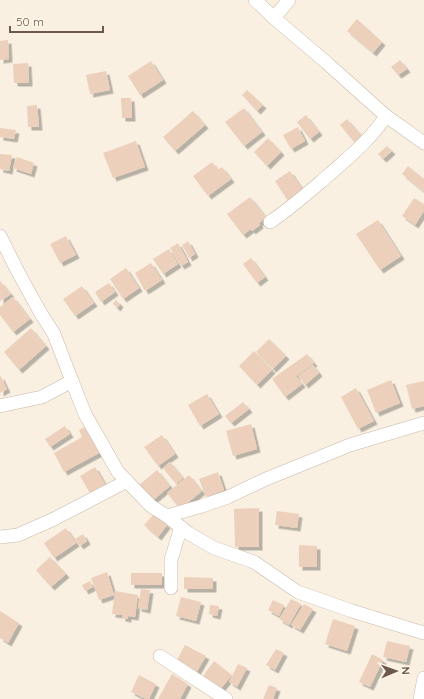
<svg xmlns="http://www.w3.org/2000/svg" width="424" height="699" font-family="Quicksand,sans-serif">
<defs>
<filter id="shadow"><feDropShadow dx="3.5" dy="3.5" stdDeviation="0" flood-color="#0004"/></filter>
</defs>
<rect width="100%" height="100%" fill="#f9f0e1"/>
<!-- building -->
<g fill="#ecd0bb" filter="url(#shadow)">
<polygon points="357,19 382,42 373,53 347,31"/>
<polygon points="8,40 9,59 0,60 0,41"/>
<polygon points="400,60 407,69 398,75 391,67"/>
<polygon points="151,61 163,80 140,95 128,76"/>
<polygon points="28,63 29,83 14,83 13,64"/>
<polygon points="106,71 110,90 90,94 86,75"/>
<polygon points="247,90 263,105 257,111 242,95"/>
<polygon points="121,98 131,98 132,118 122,118"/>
<polygon points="37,105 39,127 28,127 27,106"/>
<polygon points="244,108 262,132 244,146 225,122"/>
<polygon points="193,111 205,125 175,151 163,137"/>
<polygon points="306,115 319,132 310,139 297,122"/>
<polygon points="347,119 363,137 355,143 340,125"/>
<polygon points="298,127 305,141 291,149 283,135"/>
<polygon points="0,128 16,130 14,139 0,137"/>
<polygon points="268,138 281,152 267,166 254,152"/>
<polygon points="136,141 145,167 113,178 103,153"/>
<polygon points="387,146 392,151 383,159 378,154"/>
<polygon points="0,154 12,155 9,171 0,169"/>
<polygon points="17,157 34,163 31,174 13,168"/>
<polygon points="212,162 218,170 222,167 231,179 208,196 193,176"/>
<polygon points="408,166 424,179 424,192 402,174"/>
<polygon points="290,171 305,193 289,203 275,181"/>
<polygon points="250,197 266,217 259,223 260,225 252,231 251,229 243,235 227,214"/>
<polygon points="414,198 424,204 424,211 415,225 402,216"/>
<polygon points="378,220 401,256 380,270 356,234"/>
<polygon points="66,236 76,255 60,263 50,244"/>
<polygon points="188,241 195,254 189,258 182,245"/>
<polygon points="178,243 188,262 181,266 170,248"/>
<polygon points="169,249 178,264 163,274 153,259"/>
<polygon points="251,258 265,277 257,283 243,264"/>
<polygon points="151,263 162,280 145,291 135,273"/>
<polygon points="126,268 139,288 123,299 110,279"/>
<polygon points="0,281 11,294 0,301"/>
<polygon points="109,283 115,292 101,302 95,292"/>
<polygon points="82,286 94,303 75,316 63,299"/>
<polygon points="13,297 30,319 13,332 0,315 0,307"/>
<polygon points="116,300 120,304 117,308 113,304"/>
<polygon points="31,328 46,346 19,370 4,352"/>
<polygon points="269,339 286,356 273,369 256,352"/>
<polygon points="254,351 272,370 257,385 239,366"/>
<polygon points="307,354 314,363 296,376 302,384 285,397 272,379"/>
<polygon points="313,365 319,373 305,385 298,376"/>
<polygon points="0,375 7,389 0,393"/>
<polygon points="391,380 400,403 376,413 367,390"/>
<polygon points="424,381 424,406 412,409 406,385"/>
<polygon points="356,388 374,421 358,429 341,397"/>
<polygon points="207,394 219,414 200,426 188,405"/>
<polygon points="243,402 249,409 231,423 225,416"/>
<polygon points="251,424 257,449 233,456 226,431"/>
<polygon points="65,426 70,434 50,447 45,439"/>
<polygon points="85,427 99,453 64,472 54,453 82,437 79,430"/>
<polygon points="162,435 175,454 158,466 144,447"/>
<polygon points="170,462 183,478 176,484 163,468"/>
<polygon points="95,467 106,486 91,495 80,476"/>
<polygon points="157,470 170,486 152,501 139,485"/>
<polygon points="218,472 224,490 206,497 199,479"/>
<polygon points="189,475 202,491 180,509 167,493"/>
<polygon points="259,508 259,547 235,547 234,509"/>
<polygon points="277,511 299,514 297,528 275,525"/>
<polygon points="154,514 167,525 158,537 144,525"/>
<polygon points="66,528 76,543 54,558 44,543"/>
<polygon points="83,534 87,541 80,546 75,539"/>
<polygon points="299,545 317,546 317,567 299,567"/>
<polygon points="50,557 66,574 51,587 36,570"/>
<polygon points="107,572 114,595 99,600 91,578"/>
<rect x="131" y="573" width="31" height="12"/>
<polygon points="184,577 213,578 213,589 184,589"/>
<polygon points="90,581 93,587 85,591 82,585"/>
<polygon points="141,589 150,590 147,610 138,608"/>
<polygon points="115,591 138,595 135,617 128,616 128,619 122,618 122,615 112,614"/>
<polygon points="181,597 201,602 196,621 176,616"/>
<polygon points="291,599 301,604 289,625 279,619"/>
<polygon points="273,600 284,605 279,616 268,610"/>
<polygon points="304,604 313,609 300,630 291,625"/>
<polygon points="210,605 219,606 217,616 209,614"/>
<polygon points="0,611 19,623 8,643 0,638"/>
<polygon points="333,619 355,626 347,651 325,644"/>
<polygon points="387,641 410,646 406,662 383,657"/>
<polygon points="185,645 206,656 195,675 175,664"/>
<polygon points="276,649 284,653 275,670 266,665"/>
<polygon points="372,654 383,660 370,687 359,682"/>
<polygon points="214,661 232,675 218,692 201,679"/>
<polygon points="238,664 247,668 237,687 229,682"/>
<polygon points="172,674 188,684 180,699 158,699"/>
<polygon points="139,675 156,684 149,699 146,699 131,692"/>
<polygon points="269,685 277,688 273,699 263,699"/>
</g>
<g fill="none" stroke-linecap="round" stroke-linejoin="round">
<!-- street casing -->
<g stroke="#c8b8aa" stroke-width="14">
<g id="street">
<polyline points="255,0 274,18 327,63 386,116 424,143"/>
<polyline points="274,18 289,0"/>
<path d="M270,222C291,208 310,191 330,174C350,156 371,139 386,116"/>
<polyline points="0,236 17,270 40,312 54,334 72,381"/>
<polyline points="0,406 42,397 72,381 85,414 118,472 151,506 167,516 188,533 214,548 254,562 298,592 352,611 424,633"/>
<polyline points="167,516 202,506 228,497 266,479 350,445 424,423"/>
<polyline points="0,537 18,535 54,519 127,481"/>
<polyline points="171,588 171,560 181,527"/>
<polyline points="160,656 226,699"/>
<polyline points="420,699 424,678"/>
</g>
</g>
<!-- street -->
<use href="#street" stroke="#fff" stroke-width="13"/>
</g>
<!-- north arrow -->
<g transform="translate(396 671) rotate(88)" stroke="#fdf5e7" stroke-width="3" paint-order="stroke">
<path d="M0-3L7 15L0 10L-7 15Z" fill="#6e584b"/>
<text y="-6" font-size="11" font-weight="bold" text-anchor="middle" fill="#6e584b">N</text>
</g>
<!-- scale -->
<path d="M10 26v6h93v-6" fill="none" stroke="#6e584b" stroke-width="2"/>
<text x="16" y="26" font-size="12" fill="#6e584b" stroke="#fdf5e7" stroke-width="3" paint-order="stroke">50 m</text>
</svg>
